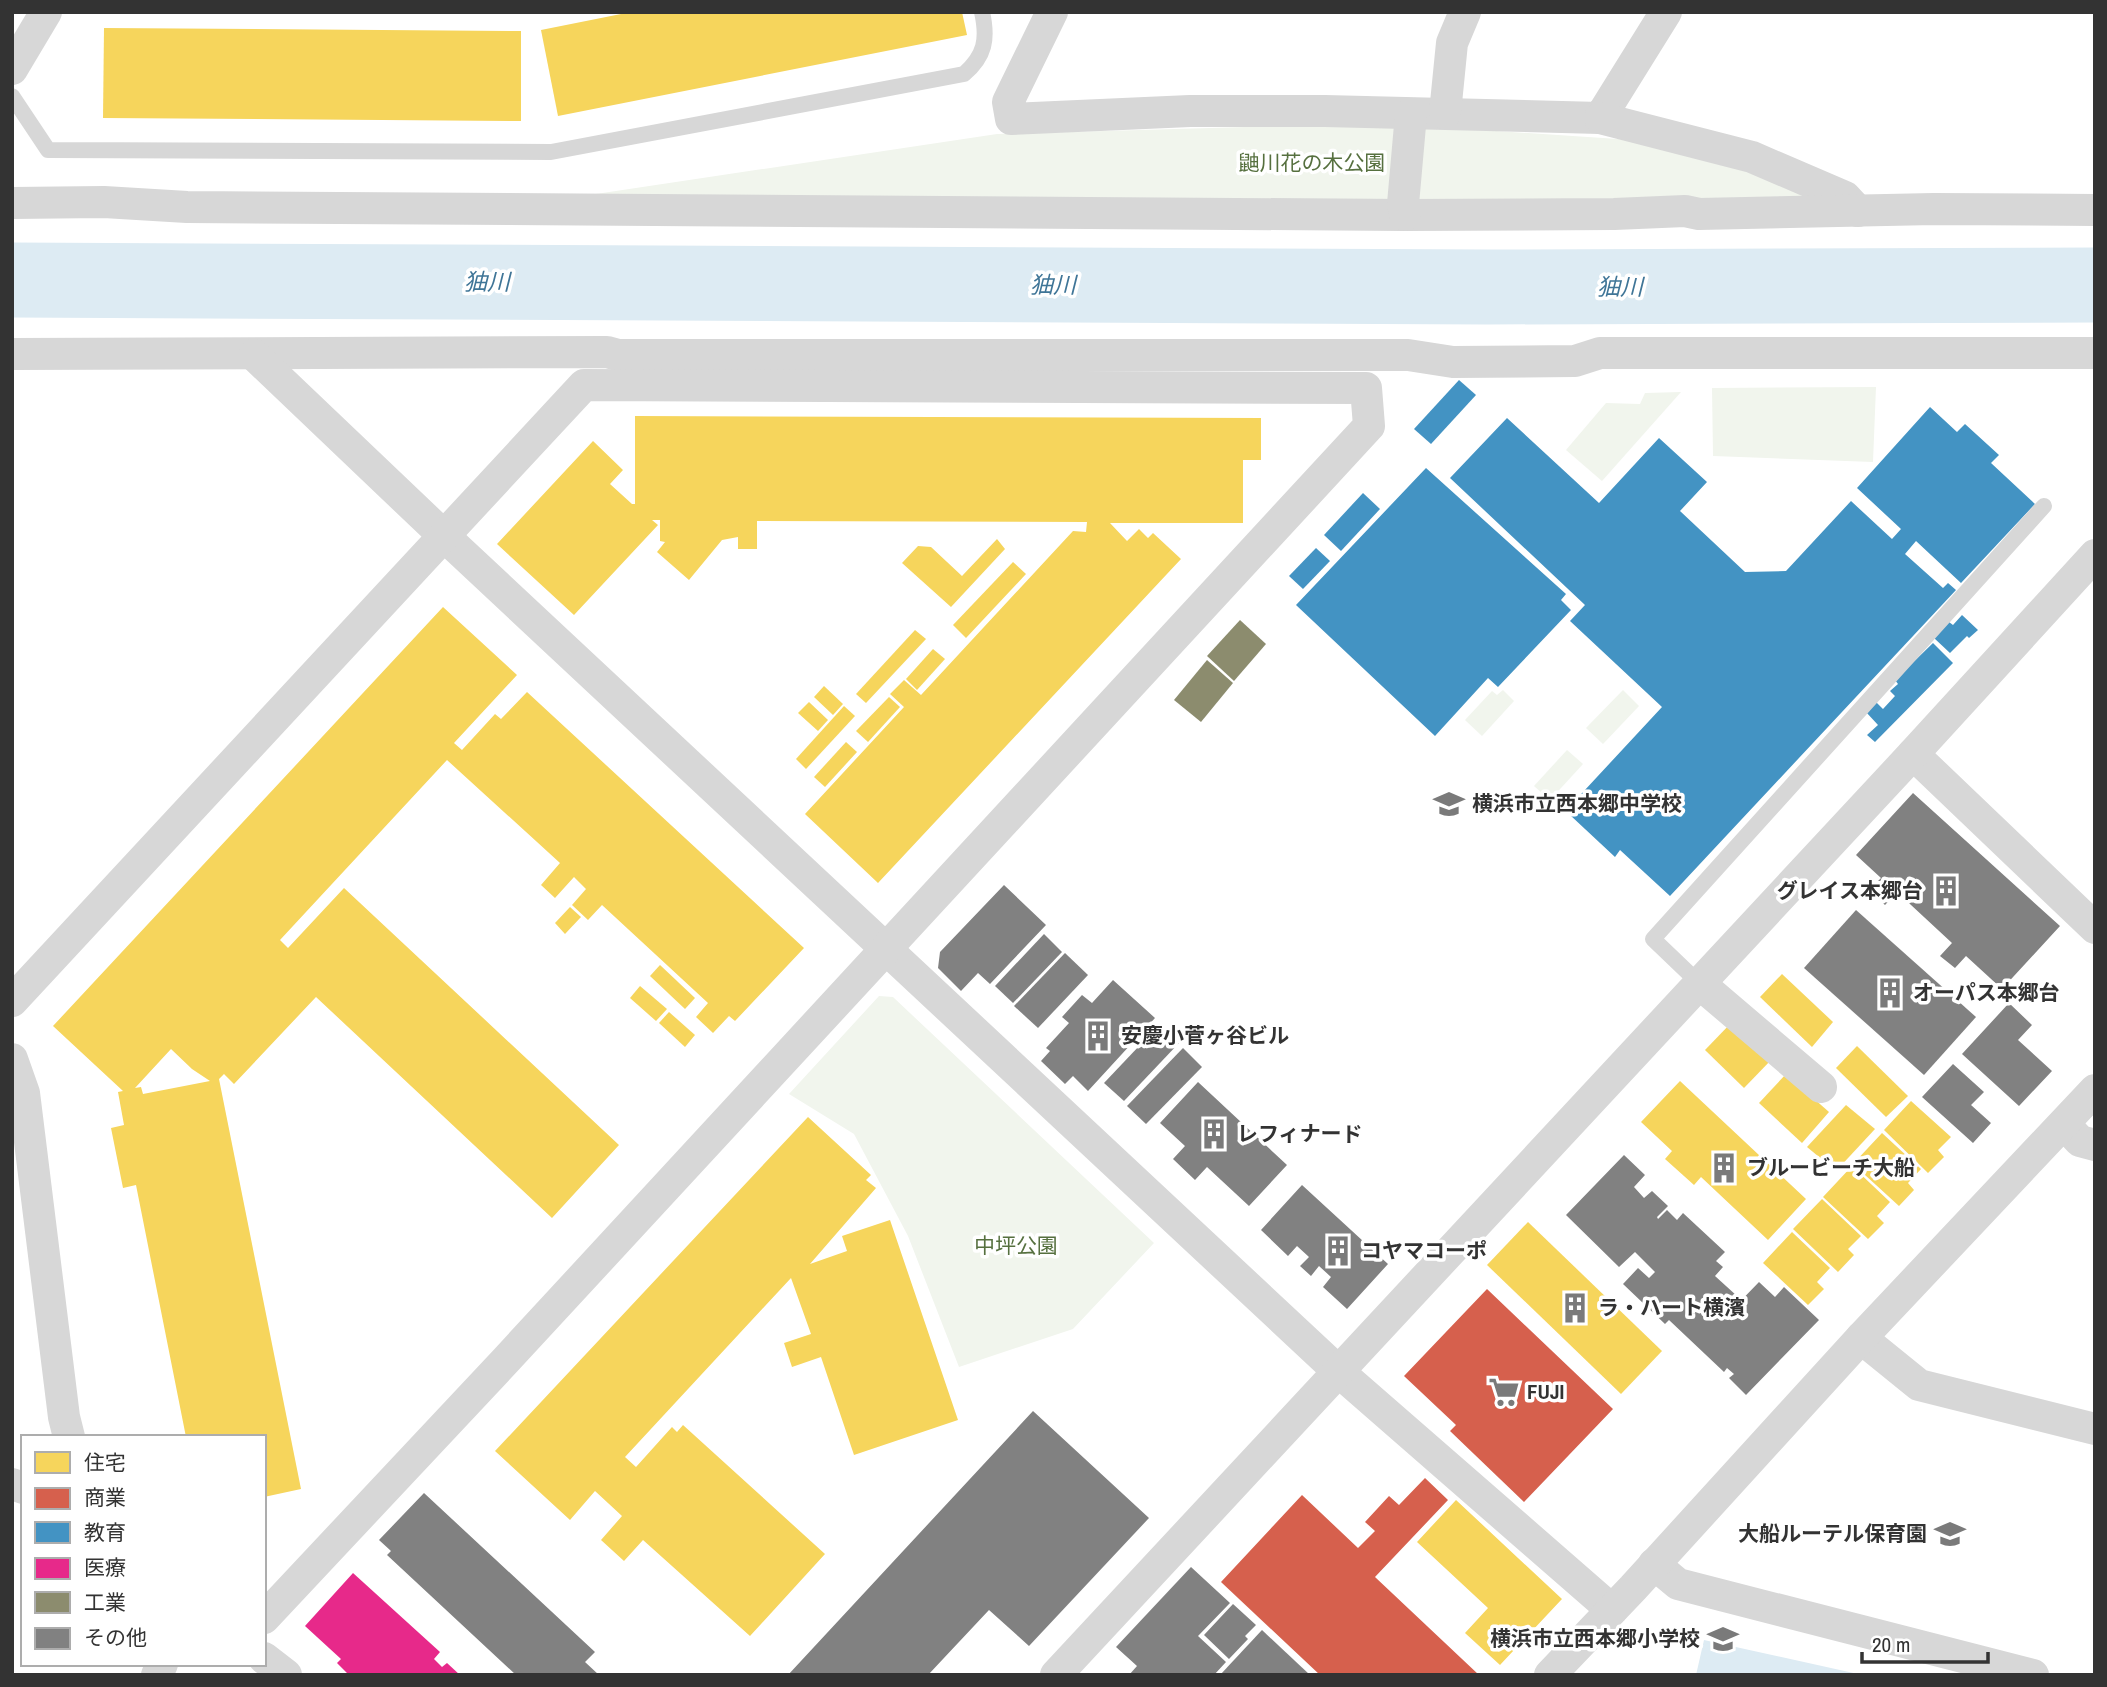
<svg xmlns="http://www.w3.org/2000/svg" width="2107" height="1687" font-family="'Archivo Narrow','Noto Sans JP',sans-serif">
<rect width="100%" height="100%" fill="#fff"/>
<!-- green -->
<g fill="#f1f5ed">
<polygon points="1313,125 1400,127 1393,203 576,197 997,134"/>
<polygon points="1422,126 1633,140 1748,169 1821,201 1413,204"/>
<polygon points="1876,387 1873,462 1713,456 1712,388"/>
<polygon points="1681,392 1602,481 1566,450 1606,403 1640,404 1645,393"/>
<polygon points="1503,690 1514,701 1482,736 1465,720 1492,691 1497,695"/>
<polygon points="1623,690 1639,706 1603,744 1586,728"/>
<polygon points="1567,750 1583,764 1550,800 1534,786"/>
<polygon points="879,996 893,997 1154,1243 1073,1329 959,1367 908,1236 854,1134 789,1094"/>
</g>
<!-- water -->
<polygon fill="#ddebf3" points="1704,1640 1858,1674 1696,1675"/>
<!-- homes -->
<g fill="#f6d55c" fill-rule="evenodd">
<polygon points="631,12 962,12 967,35 558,116 541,30"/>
<polygon points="104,28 521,31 521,121 103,118"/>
<polygon points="635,416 1261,418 1261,460 1243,460 1243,523 1110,523 1127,541 1139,529 1148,538 1153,533 1181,559 878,883 805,814 904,707 890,694 904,680 921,695 1073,531 1086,532 1087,522 757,521 757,549 738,549 738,537 722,540 689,580 657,552 665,542 660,541 660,520 652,520 658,525 574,615 497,544 593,441 623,470 610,484 632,504 635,504"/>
<polygon points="997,539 1005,549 951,607 902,563 918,546 931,547 962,576"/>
<polygon points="1013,562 1026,574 966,638 953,625"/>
<path d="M443,607L517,675L454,743L462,750L495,714L501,719L527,692L804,948L735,1021L729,1016L713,1033L696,1017L708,1003L602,905L588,920L572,905L586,889L574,877L555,898L541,885L560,863L447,760L280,940L288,948L344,888L619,1145L552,1218L316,997L234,1084L224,1074L219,1079L301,1489L264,1497V1437H186L136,1185L123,1188L111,1128L124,1125L118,1092L123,1091L53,1026ZM171,1049L192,1069L210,1081L143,1094L141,1087L135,1088Z"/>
<polygon points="915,630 926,639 866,703 856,694"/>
<polygon points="933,649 945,659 917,690 906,679"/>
<polygon points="824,686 843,704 833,715 814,697"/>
<polygon points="889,697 900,707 868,742 856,731"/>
<polygon points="809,702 828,720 818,731 798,713"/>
<polygon points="844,706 855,716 806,769 796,759"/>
<polygon points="846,742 857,752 825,787 814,777"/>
<polygon points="570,907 581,917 565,934 555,923"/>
<polygon points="660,965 695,998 685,1009 650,976"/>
<polygon points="1782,974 1833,1022 1812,1047 1760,997"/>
<polygon points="640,986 667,1009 656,1021 630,998"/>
<polygon points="669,1012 695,1035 685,1047 659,1023"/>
<polygon points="1732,1022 1773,1058 1744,1088 1705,1050"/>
<polygon points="1857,1046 1908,1096 1886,1117 1836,1068"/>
<polygon points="1786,1074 1829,1112 1802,1143 1759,1103"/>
<polygon points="1680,1081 1806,1199 1768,1240 1701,1177 1694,1185 1665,1159 1672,1151 1641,1122"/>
<polygon points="1911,1101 1951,1137 1938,1150 1944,1157 1928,1173 1884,1130"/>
<polygon points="1846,1105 1875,1129 1836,1171 1807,1147"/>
<polygon points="808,1117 871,1175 866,1180 876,1188 810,1264 847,1251 842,1236 890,1220 958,1420 854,1455 821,1357 792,1367 784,1343 811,1334 791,1278 625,1457 636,1467 672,1427 677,1432 683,1425 825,1554 750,1636 643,1540 624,1561 601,1540 622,1516 595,1491 570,1520 495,1451"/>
<polygon points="1882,1133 1921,1169 1908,1183 1914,1190 1899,1206 1853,1164"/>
<polygon points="1852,1166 1890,1202 1877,1216 1884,1223 1868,1239 1823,1197"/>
<polygon points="1822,1199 1861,1236 1848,1249 1854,1255 1838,1272 1793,1229"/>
<polygon points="1528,1222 1662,1351 1621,1394 1487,1265"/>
<polygon points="1792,1232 1830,1268 1817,1282 1824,1289 1808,1305 1763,1263"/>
<polygon points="1456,1500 1562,1599 1500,1665 1465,1633 1488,1608 1417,1542"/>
</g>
<!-- shops -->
<g fill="#d6604d">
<polygon points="1487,1289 1613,1409 1524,1502 1450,1431 1456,1425 1404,1376"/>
<polygon points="1425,1478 1448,1500 1375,1577 1479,1675 1320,1675 1221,1582 1302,1495 1358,1548 1375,1531 1365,1522 1389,1496 1399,1505"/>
</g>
<!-- schools -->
<g fill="#4393c3">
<polygon points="1459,380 1476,395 1431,444 1414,429"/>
<polygon points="1930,407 1957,432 1965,424 1999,455 1991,463 2035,504 1961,583 1916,541 1905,554 1943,588 1948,583 1956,590 1670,896 1620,850 1615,857 1570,815 1575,809 1571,805 1662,707 1570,621 1585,605 1450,478 1507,418 1599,503 1659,438 1707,482 1680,511 1745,572 1786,571 1851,501 1892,539 1901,529 1857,488"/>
<polygon points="1426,468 1566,594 1561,600 1571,610 1498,687 1488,678 1435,736 1296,605"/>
<polygon points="1363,493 1380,509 1341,551 1324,535"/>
<polygon points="1316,548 1330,561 1303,589 1289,576"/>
<polygon points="1962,615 1978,630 1969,638 1967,636 1950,653 1934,638 1949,622 1953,625"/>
<polygon points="1933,643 1953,663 1875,742 1867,735 1878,725 1866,712 1876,702 1883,709 1895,696 1890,691 1898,684 1895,680"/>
</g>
<!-- health -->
<polygon fill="#e7298a" points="353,1573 440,1652 434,1659 442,1667 447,1663 460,1675 349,1675 337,1663 341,1659 305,1626"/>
<!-- industry -->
<g fill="#8c8c6e">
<polygon points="1240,620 1266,644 1234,681 1207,656"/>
<polygon points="1207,660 1233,683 1201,722 1174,700"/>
</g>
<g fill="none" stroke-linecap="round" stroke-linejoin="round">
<!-- river -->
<polyline stroke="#ddebf3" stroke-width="75" points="12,280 1488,287 2095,285"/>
</g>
<!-- building -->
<g fill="#818181">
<polygon points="1913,793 2060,926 2002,989 1966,956 1955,968 1940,956 1952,943 1897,892 1885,905 1869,890 1881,878 1856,855"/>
<polygon points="1004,885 1046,925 990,984 978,973 961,991 938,968 940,952"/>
<polygon points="1856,910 1976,1017 1924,1075 1804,968"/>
<polygon points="1044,934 1062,952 1013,1003 995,986"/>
<polygon points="1065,953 1088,975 1038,1028 1014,1006"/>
<polygon points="1113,980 1155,1018 1088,1091 1073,1076 1065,1084 1041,1061 1050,1051 1046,1048 1069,1023 1062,1017 1082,995 1092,1003"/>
<polygon points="2009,1003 2032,1025 2018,1040 2052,1071 2019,1106 1962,1054"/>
<polygon points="1159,1025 1179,1043 1124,1101 1104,1083"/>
<polygon points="1183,1048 1202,1067 1146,1124 1127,1106"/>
<polygon points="1953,1064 1984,1092 1971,1105 1991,1123 1973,1143 1922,1097"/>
<polygon points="1198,1082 1287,1165 1249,1206 1207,1167 1195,1180 1173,1159 1185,1146 1160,1123"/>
<polygon points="1624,1155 1645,1175 1634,1187 1644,1198 1652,1191 1668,1206 1657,1217 1658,1219 1667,1210 1677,1220 1683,1213 1725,1252 1716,1261 1723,1267 1715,1276 1737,1296 1726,1308 1730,1312 1759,1282 1775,1297 1784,1287 1819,1320 1746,1395 1729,1378 1734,1374 1727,1368 1724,1372 1669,1320 1665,1324 1623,1284 1638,1268 1649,1278 1655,1272 1635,1252 1619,1267 1566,1215"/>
<polygon points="1302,1185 1388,1264 1347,1309 1323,1287 1331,1277 1319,1266 1311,1276 1300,1266 1309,1257 1297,1246 1288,1256 1261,1230"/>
<polygon points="1033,1411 1149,1518 1029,1646 989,1610 928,1675 788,1675"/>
<polygon points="424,1493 595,1652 585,1662 599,1675 516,1675 387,1555 391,1551 379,1540"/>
<polygon points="1191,1567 1230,1603 1198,1636 1226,1662 1214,1675 1129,1675 1137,1666 1116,1647"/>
<polygon points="1233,1604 1256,1625 1245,1636 1248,1639 1229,1659 1204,1635"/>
<polygon points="1262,1630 1310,1675 1220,1675"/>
</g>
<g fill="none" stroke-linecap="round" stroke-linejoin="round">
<!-- lane -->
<g stroke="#d7d7d7" stroke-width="16">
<path d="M12,96L48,150L551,152L964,74C985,56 988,39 982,12"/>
<polyline points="1700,984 1653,939 2044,506"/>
</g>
<!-- street -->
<g stroke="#d7d7d7" stroke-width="32">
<polyline points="1052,12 1008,102 1011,119 1190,111 1325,111 1600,118 1666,12"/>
<polyline points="12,69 46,12"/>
<polyline points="1445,113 1452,43 1465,12"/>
<polyline points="1600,118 1752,157 1845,197 1858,211"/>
<polyline points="12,203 104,202 187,207 1405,215 1614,214 1685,211 1699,214 1934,209 2095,210"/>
<polyline points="1405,215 1403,204 1411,114"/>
<polyline points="12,354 607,352 618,355 1408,355 1453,362 1575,361 1600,353 2095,353"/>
<polyline points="254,355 444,536 1339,1372 1612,1610"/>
<polyline points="1913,754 2095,928"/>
<polyline points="1700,984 1821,1087"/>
<polyline points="12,1001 584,385 1366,388 1369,426 507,1359 264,1618"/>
<polyline points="12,1059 24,1093 64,1417 69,1437"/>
<polyline points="2064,1124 2080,1141 2095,1145"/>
<polyline points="1861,1338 1919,1385 2095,1429"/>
<polyline points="12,1484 23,1488"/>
<polyline points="1654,1564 1678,1584 2033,1675"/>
<polyline points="264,1658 286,1675"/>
<polyline points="157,1675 162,1664"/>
<polyline points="1056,1675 1913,754 2095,555"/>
<polyline points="1550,1675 1633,1588 1861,1338 2095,1090"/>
</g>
</g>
<!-- icons -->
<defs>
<g id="school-bare" transform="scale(2.415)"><path d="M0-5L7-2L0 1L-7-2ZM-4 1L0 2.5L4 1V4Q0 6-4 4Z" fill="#7a7a7a" stroke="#fff" stroke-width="2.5" paint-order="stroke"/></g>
<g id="building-bare" transform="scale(2.415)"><path d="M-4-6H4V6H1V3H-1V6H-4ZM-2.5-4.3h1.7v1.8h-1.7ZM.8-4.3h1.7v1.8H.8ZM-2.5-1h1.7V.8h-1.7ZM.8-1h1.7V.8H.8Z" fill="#7a7a7a" stroke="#fff" stroke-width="2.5" paint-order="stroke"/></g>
<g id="supermarket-bare" transform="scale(2.415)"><path d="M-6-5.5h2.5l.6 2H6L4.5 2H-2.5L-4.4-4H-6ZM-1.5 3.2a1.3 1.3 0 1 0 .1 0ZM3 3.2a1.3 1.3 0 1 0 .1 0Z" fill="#7a7a7a" stroke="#fff" stroke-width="2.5" paint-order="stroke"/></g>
</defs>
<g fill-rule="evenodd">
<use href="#school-bare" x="1449" y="804"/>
<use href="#building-bare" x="1946" y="891"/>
<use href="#building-bare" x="1890" y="993"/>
<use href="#building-bare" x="1098" y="1036"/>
<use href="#building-bare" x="1214" y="1134"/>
<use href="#building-bare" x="1724" y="1168"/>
<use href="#building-bare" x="1338" y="1251"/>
<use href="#building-bare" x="1575" y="1308"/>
<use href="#supermarket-bare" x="1504" y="1392"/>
<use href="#school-bare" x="1950" y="1534"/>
<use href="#school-bare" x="1723" y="1639"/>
</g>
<g text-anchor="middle" stroke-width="7" stroke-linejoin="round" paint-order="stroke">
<!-- park labels -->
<g font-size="21" fill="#56703f" stroke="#fff">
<text x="1312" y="170">鼬川花の木公園</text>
<text x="1016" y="1253">中坪公園</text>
</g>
<!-- poi labels -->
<g font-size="21" font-weight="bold" fill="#333" stroke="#fff" text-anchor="start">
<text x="1472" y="811">横浜市立西本郷中学校</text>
<text x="1923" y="898" text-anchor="end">グレイス本郷台</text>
<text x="1913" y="1000">オーパス本郷台</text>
<text x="1121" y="1043">安慶小菅ヶ谷ビル</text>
<text x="1237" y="1141">レフィナード</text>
<text x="1747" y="1175">ブルービーチ大船</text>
<text x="1361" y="1258">コヤマコーポ</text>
<text x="1598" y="1315">ラ・ハート横濱</text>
<text x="1527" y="1399">FUJI</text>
<text x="1927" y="1541" text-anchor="end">大船ルーテル保育園</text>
<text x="1700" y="1646" text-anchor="end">横浜市立西本郷小学校</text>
</g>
<!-- water labels -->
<g font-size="23" font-style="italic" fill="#3f7597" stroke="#fff">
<text x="487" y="290">㹨川</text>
<text x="1053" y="293">㹨川</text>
<text x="1620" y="295">㹨川</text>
</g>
</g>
<!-- border -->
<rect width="2107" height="1687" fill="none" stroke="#333333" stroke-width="28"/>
<!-- legend -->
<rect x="21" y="1435" width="245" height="231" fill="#ffffff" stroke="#adadad" stroke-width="2"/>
<rect x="35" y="1452" width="35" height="21" fill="#f6d55c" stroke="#adadad" stroke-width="2"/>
<text x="84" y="1470" font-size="21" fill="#333333">住宅</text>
<rect x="35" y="1488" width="35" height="21" fill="#d6604d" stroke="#adadad" stroke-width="2"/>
<text x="84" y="1505" font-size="21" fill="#333333">商業</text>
<rect x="35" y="1522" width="35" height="21" fill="#4393c3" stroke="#adadad" stroke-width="2"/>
<text x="84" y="1540" font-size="21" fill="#333333">教育</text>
<rect x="35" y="1558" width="35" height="21" fill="#e7298a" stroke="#adadad" stroke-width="2"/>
<text x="84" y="1575" font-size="21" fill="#333333">医療</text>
<rect x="35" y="1592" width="35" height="21" fill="#8c8c6e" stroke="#adadad" stroke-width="2"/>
<text x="84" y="1610" font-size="21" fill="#333333">工業</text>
<rect x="35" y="1628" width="35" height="21" fill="#818181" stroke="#adadad" stroke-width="2"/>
<text x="84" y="1645" font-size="21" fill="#333333">その他</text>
<!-- scale -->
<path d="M1862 1652v10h126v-10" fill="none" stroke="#333333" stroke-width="3.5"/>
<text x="1872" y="1652" font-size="21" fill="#333333" stroke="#ffffff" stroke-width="5" paint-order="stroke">20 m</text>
</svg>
